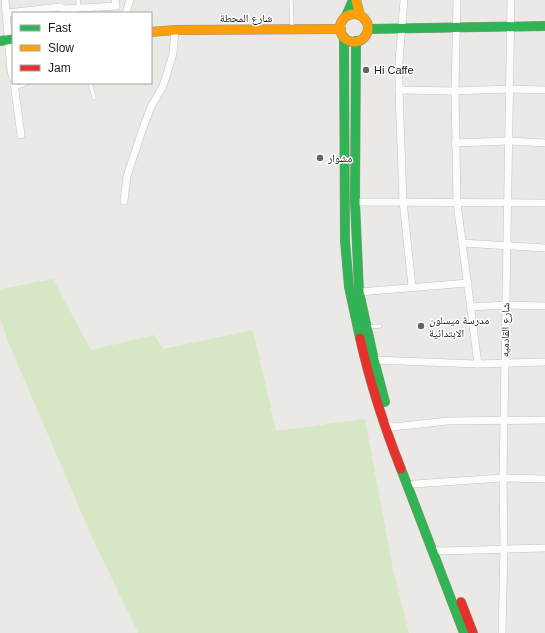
<svg xmlns="http://www.w3.org/2000/svg" width="545" height="633" font-family="Helvetica,'Noto Naskh Arabic',sans-serif">
<rect width="100%" height="100%" fill="#ebe9e5"/>
<!-- grass -->
<polygon fill="#d5e7c5" points="53,279 91,350 154,335 163,349 253,330 276,431 365,419 393,569 409,633 138,633 91,535 9,344 0,318 0,289"/>
<g fill="none" stroke-linecap="round" stroke-linejoin="round">
<!-- lane casing -->
<g stroke="#c3c2c1" stroke-width="4.5">
<g id="lane">
<polyline points="78,0 79,8"/>
<polyline points="291,0 292,28"/>
<polyline points="90,83 94,98"/>
<polyline points="16,88 27,83"/>
<polyline points="368,327 380,326"/>
</g>
</g>
<!-- street casing -->
<g stroke="#c3c2c1" stroke-width="8">
<g id="street">
<polyline points="5,0 11,71 13,78"/>
<polyline points="404,0 399,61 399,90 403,201 412,287"/>
<polyline points="457,0 455,91 457,203 478,364"/>
<polyline points="7,13 60,7 64,9 116,6 115,0"/>
<polyline points="126,13 130,0"/>
<polyline points="14,83 21,135"/>
<polyline points="399,90 455,91 510,89 545,90"/>
<polyline points="455,143 509,141 545,143"/>
<polyline points="124,201 127,176 142,131 151,107 163,86 173,54 175,30"/>
<polyline points="355,202 545,203"/>
<polyline points="462,243 545,248"/>
<polyline points="359,292 468,283"/>
<polyline points="471,307 506,305 545,306"/>
<polyline points="374,360 478,364 545,362"/>
<polyline points="383,422 393,427 448,421 545,420"/>
<polyline points="414,484 503,478 545,479"/>
<polyline points="433,550 442,551 545,548"/>
<polyline points="502,633 504,549 503,478 511,0"/>
</g>
</g>
<!-- fast casing -->
<g stroke="#90937f" stroke-width="10">
<g id="fast">
<polyline points="346,16 353,0"/>
<polyline points="368,29 545,26"/>
<polyline points="344,37 345,241 349,287 360,338"/>
<polyline points="0,41 13,39"/>
<polyline points="356,41 355,202 359,292 374,360 385,402"/>
<polyline points="401,469 464,633"/>
</g>
</g>
<!-- slow casing -->
<g stroke="#90937f" stroke-width="10">
<g id="slow">
<polyline points="356,0 360,15"/>
<circle cx="354" cy="28" r="14"/>
<polyline points="151,32 175,30 341,29"/>
</g>
</g>
<!-- jam casing -->
<g stroke="#90937f" stroke-width="10">
<g id="jam">
<path d="M360,338C370,383 384,426 401,469"/>
<polyline points="461,602 473,633"/>
</g>
</g>
<!-- lane -->
<use href="#lane" stroke="#fcfcfb" stroke-width="3.5"/>
<!-- street -->
<use href="#street" stroke="#fcfcfb" stroke-width="7"/>
<!-- fast -->
<use href="#fast" stroke="#30b455" stroke-width="9"/>
<!-- slow -->
<use href="#slow" stroke="#ff9f0a" stroke-width="9"/>
<!-- jam -->
<use href="#jam" stroke="#e5322d" stroke-width="9"/>
</g>
<!-- markers -->
<g fill="#646462" stroke="#fff" stroke-width="1.5">
<circle cx="366" cy="70" r="4"/>
<circle cx="320" cy="158" r="4"/>
<circle cx="421" cy="326" r="4"/>
</g>
<g text-anchor="middle" stroke-width="3" stroke-linejoin="round" paint-order="stroke">
<!-- street labels -->
<g font-size="11" fill="#1c1c1c" stroke="#fff">
<text x="246" y="22">شارع المحطة</text>
<text transform="translate(505 330) rotate(-89)" y="4">شارع القادميه</text>
</g>
<!-- poi labels -->
<g font-size="11" fill="#1c1c1c" stroke="#fff" text-anchor="start">
<text x="374" y="74">Hi Caffe</text>
<text x="328" y="162">مشوار</text>
<text x="429" y="324">مدرسة ميسلون<tspan x="429" dy="13">الابتدائية</tspan></text>
</g>
</g>
<!-- legend -->
<rect x="12" y="12" width="140" height="72" fill="#ffffff" stroke="#a4a4a4"/>
<rect x="20" y="25" width="20" height="6" fill="#30b455" stroke="#a4a4a4"/>
<text x="48" y="32" font-size="12" fill="#1c1c1c">Fast</text>
<rect x="20" y="45" width="20" height="6" fill="#ff9f0a" stroke="#a4a4a4"/>
<text x="48" y="52" font-size="12" fill="#1c1c1c">Slow</text>
<rect x="20" y="65" width="20" height="6" fill="#e5322d" stroke="#a4a4a4"/>
<text x="48" y="72" font-size="12" fill="#1c1c1c">Jam</text>
</svg>
